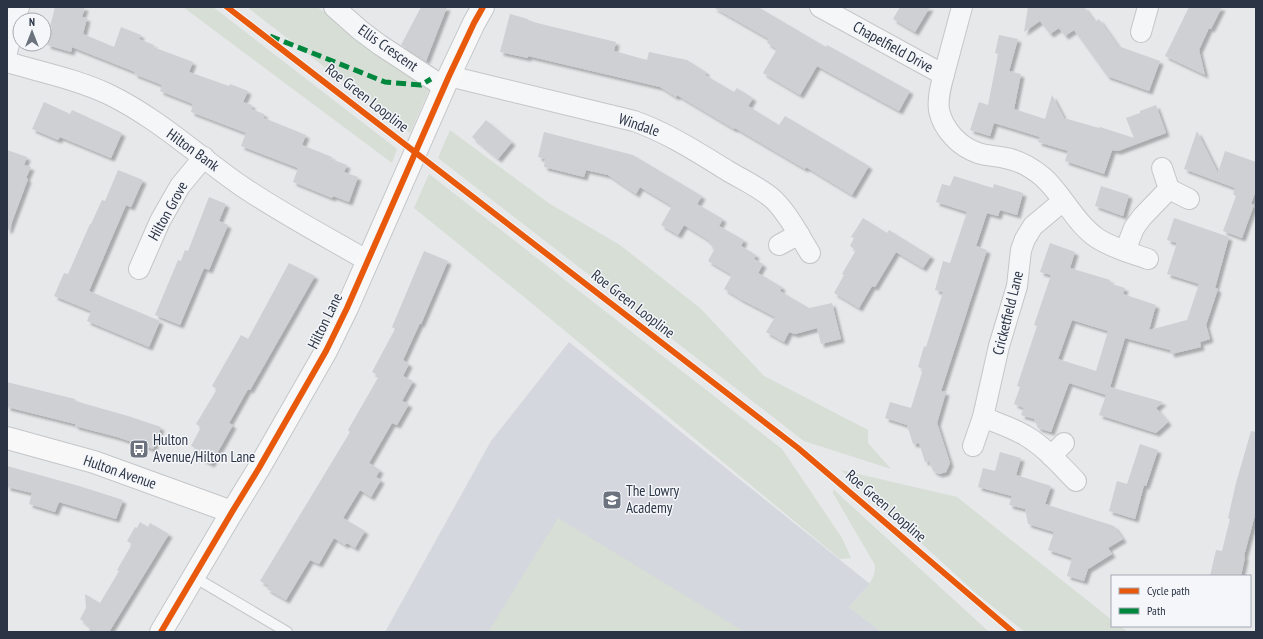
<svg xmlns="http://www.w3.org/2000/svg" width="1263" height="639" font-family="'PT Sans Narrow',sans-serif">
<defs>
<filter id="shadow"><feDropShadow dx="3.5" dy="3.5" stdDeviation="1" flood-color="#0004"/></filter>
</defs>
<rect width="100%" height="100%" fill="#e6e8ea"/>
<!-- built -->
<polygon fill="#d4d7dd" points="569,342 870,584 849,607 881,632 385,632 491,441"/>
<!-- green -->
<g fill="#d6ded6">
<polygon points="183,7 213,7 397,149 392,163"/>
<polygon points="247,7 317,7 430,88 410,133"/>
<polygon points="450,130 550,204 620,245 700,308 764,376 868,430 868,443 891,469 804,441 438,158"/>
<polygon points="429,174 782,449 842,538 851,558 840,559 529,301 414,208"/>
<polygon points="841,470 957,497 1112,620 1112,626 1120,626 1128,632 1025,632 977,594"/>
<path d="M833,489L989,632H881L849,607C859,596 877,581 875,565L833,493Z"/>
<polygon points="558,518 745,632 488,632"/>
</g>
<!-- building -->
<g fill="#ced0d3" fill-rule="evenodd" filter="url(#shadow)">
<polygon points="55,7 85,7 82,17 87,18 83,34 114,47 121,27 141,35 139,39 154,45 153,47 193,62 189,72 229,86 230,84 248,91 243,102 252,105 251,109 264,114 264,118 306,135 302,145 332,157 331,159 347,165 344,172 358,177 349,202 333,196 332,198 293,182 298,168 241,146 246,133 191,112 193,104 160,91 162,85 134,74 135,72 72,47 71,52 47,45 52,27 50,27"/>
<polygon points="421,7 447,7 426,61 401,45"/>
<polygon points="713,7 758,7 826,47 827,45 910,91 899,111 817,66 800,95 763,73 777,49 767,43 769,39"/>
<polygon points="900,7 930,7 915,32 893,19"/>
<polygon points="1028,7 1084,7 1095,22 1099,19 1118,46 1160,61 1149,91 1107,76 1074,30 1065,36 1059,28 1050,34 1040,21 1024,32"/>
<polygon points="1189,7 1222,7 1211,29 1209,28 1199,50 1205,75 1165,56"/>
<polygon points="510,14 528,19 528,20 537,23 616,42 614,51 647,60 649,52 687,60 706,72 705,75 734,92 737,88 753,98 748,106 779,125 785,116 869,166 852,195 806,167 805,169 735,128 734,129 677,95 676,97 660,87 528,56 528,58 500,52"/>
<polygon points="999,35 1018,39 1009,71 1021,74 1014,109 1045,119 1052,95 1064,118 1099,128 1100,127 1134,138 1126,118 1140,113 1140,111 1156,105 1166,133 1118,151 1112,150 1104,174 1065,161 1068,151 1038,142 1040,137 994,123 990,136 970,130 979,102 988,105 998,54 995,53"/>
<polygon points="44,102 70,114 72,110 122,133 111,158 60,137 58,140 32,129"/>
<polygon points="486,120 512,142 498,159 472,137"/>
<polygon points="1197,131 1218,173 1225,151 1256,162 1256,190 1251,204 1254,205 1242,238 1223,231 1236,196 1233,194 1235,188 1184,169"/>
<polygon points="544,132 633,155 702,196 697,204 723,219 719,226 744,240 741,246 756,255 754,259 763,264 758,273 782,287 780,291 809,308 832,303 841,339 821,344 817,328 795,334 789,332 784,342 766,332 775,317 742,300 724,289 732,275 708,261 715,248 709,244 710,241 684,225 678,235 661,225 672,206 640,187 636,194 608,175 586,170 584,177 544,167 545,159 538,157"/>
<polygon points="7,150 27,157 24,165 31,167 26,178 28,179 9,230 7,230"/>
<polygon points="118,170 143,180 131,207 126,205 89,291 160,321 149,347 87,321 91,311 54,296 64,273 68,274 90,224 91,224 102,200 105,201"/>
<polygon points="954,176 993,188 994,184 1023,193 1017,215 1000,210 998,216 987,213 976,246 987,250 941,391 946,392 937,423 950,463 946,472 939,474 933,471 929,461 925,462 919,443 913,444 907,425 885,418 890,402 911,408 923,369 918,367 924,346 926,347 943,292 935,290 943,261 950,263 967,212 936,202 942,184 950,186"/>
<polygon points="1101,186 1129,195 1123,216 1095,206"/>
<polygon points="209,197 226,204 219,221 228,225 209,270 204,268 180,325 155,315 178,260 181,261 185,250 188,251"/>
<polygon points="863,218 887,233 889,230 931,256 923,268 896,252 875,287 872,286 859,308 834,293 844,275 842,274 856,250 850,246 854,238 851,237"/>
<path d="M1174,218L1229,237L1215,288L1218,289L1206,325L1210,339L1200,342L1201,347L1171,354L1170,350L1125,338L1110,387L1163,402L1156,408L1168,422L1156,433L1099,415L1106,395L1069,383L1051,432L1038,428L1034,419L1021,415L1024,408L1014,404L1020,387L1017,386L1037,326L1034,325L1051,275L1040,272L1050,243L1075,252L1070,268L1110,280L1109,283L1125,288L1123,294L1156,305L1149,330L1187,320L1199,284L1167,274L1177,243L1167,240ZM1072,320L1108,331L1096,371L1058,359Z"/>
<polygon points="424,251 448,261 421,324 420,323 403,360 409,364 403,376 413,381 402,401 409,404 397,425 392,423 369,463 380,470 376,477 381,480 371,497 360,490 343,518 365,531 355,548 347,543 345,545 334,538 319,564 310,560 286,600 267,589 269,586 260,581 350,432 348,430 379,376 372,372 395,329 392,327"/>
<polygon points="289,263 315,276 250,390 248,389 229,423 233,425 211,464 194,455 197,449 191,446 201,427 196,424 217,389 212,386 241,335 248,339"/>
<polygon points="7,382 75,399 75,401 128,416 161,427 153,449 117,437 75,426 75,424 7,407"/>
<polygon points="1251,431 1256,432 1256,511 1244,556 1245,557 1241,576 1210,576 1216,550 1222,551 1230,519 1228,518 1236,483"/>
<polygon points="1140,444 1158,450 1146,486 1144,485 1135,519 1109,511 1117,481 1127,484"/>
<polygon points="1000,452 1021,458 1016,475 1051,486 1045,504 1114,526 1123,539 1108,548 1112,554 1088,569 1084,581 1067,576 1072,558 1048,550 1054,532 1028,524 1025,509 1009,505 1012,496 978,487 983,468 995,471"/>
<polygon points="7,466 79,486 123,500 116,519 59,502 55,512 29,504 32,493 7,487"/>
<polygon points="140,522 148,527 150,523 169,534 109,632 96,632 86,626 87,624 80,619 86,608 85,594 100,603 119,571 117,570 132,544 127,541 135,527 137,528"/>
</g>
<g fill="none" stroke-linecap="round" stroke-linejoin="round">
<!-- lane casing -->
<g stroke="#c4c6c8" stroke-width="12">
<polyline id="lane" points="194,577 287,632"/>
</g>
<!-- street casing -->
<g stroke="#c4c6c8" stroke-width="22">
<g id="street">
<polyline points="334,7 360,30 380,45 444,87"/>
<polyline points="820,7 944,75"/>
<path d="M962,7C957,26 952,44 947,63C943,78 937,95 939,110C943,130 960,147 978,153C987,156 997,156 1005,158C1019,160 1032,168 1043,177C1063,195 1075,223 1097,238C1112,248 1131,253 1148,259"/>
<polyline points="1141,32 1148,7"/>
<polyline points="7,52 19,7"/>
<path d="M7,62C40,72 76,79 108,94C156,117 197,155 240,185C281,213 325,236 368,261"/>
<path d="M449,76L634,121C668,133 697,152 728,171C743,180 761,188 774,200C789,215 799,235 810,253"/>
<polyline points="1162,168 1169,189 1189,199"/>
<polyline points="779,245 799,234"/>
<polyline points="1125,251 1134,228 1142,217 1169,189"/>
<polyline points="139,269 160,221 180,186 204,157"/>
<path d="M983,417C997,423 1013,428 1026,436C1045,447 1060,465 1076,481"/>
<polyline points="973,446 983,417 999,346 1017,286 1021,250 1025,239 1033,226 1063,201"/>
<polyline points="1051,456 1064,443"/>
</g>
</g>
<!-- secondary casing -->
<g stroke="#c4c6c8" stroke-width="24">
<g id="secondary">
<polyline points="7,438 94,462 232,512"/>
<polyline points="161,632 232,512 259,468 326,351 347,308 449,76 474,23 483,7"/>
</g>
</g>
<!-- lane -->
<use href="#lane" stroke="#f5f6f7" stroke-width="10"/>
<!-- street -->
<use href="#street" stroke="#f5f6f7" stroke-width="20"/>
<!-- secondary -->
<use href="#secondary" stroke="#f8f8f8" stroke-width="22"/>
<!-- quiet -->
<polyline stroke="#00873e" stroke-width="5" stroke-dasharray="10 5" stroke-linecap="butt" points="270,36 385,82 421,85 431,79"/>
<!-- cycleway casing -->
<g stroke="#f4f6f9" stroke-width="8">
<g id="cycleway">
<polyline points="227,7 798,448 1013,632"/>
<polyline points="161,632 232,512 259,468 326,351 347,308 449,76 474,23 483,7"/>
</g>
</g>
<!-- cycleway -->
<use href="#cycleway" stroke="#e8590c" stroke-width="6"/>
</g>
<!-- icons -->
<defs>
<g id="bus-square" transform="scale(1)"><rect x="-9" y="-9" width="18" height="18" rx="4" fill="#6c737f" stroke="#f4f6f9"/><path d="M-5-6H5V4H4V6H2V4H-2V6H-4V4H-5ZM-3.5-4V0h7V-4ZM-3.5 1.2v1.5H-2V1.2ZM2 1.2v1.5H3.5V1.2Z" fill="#fff"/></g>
<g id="school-square" transform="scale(1)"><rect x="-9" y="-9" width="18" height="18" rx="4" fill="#6c737f" stroke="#f4f6f9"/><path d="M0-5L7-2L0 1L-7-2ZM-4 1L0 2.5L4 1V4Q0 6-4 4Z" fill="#fff"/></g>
</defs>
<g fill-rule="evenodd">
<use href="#bus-square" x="139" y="449"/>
<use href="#school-square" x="612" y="500"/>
</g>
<g text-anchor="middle" stroke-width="3" stroke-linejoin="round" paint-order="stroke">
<!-- street labels -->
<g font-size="15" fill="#2b3445" stroke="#f4f6f9">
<text transform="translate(893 47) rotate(29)" y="5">Chapelfield Drive</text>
<text transform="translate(388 48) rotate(35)" y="5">Ellis Crescent</text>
<text transform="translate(367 98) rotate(38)" y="5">Roe Green Loopline</text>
<text transform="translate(639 125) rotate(19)" y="5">Windale</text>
<text transform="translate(193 150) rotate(36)" y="5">Hilton Bank</text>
<text transform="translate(168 211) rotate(-61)" y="5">Hilton Grove</text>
<text transform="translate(633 304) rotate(38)" y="5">Roe Green Loopline</text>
<text transform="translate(1008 313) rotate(-76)" y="5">Cricketfield Lane</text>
<text transform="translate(325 321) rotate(-64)" y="5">Hilton Lane</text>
<text transform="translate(120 472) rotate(19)" y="5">Hulton Avenue</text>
<text transform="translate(886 506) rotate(41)" y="5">Roe Green Loopline</text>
</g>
<!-- poi labels -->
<g font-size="15" fill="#2b3445" stroke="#f4f6f9" text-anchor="start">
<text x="153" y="445">Hulton<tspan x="153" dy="17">Avenue/Hilton Lane</tspan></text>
<text x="626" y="496">The Lowry<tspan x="626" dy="17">Academy</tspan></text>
</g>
</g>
<!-- border -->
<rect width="1263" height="639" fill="none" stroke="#2b3445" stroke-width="16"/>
<!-- legend -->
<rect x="1111" y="575" width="140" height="52" fill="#f4f6f9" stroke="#a4a8b1"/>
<rect x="1119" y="588" width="20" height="6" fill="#e8590c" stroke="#a4a8b1"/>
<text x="1147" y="595" font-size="12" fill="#2b3445">Cycle path</text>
<rect x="1119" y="608" width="20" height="6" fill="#00873e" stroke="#a4a8b1"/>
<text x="1147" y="615" font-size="12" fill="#2b3445">Path</text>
<!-- north arrow -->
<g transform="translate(32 32)"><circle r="19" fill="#f4f6f9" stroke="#a4a8b1"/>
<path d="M0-3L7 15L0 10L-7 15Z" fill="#6c737f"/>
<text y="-6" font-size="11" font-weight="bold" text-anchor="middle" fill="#2b3445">N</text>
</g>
</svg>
